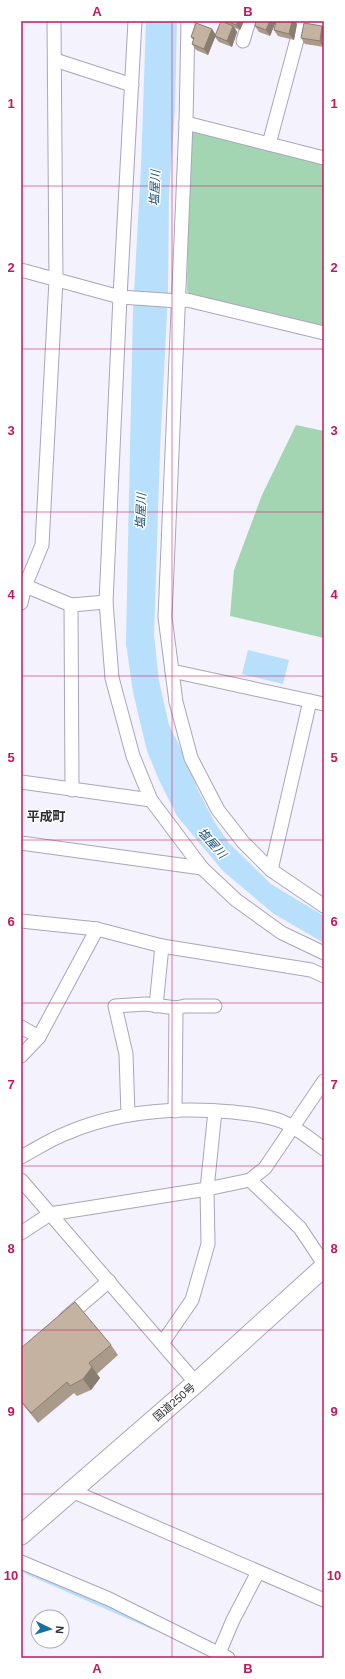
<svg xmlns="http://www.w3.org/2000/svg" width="345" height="1679" font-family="Helvetica,'Noto Sans JP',sans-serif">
<rect width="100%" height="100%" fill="#f4f2fc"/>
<!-- green -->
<g fill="#a4d5b3">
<polygon points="195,130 324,163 324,331 194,299 187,291 189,134"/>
<polygon points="296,425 324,431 324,638 230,616 234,570 262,495"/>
</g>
<!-- water -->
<g fill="#b8dffc">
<polygon points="146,21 177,21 175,109 169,193 168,294 160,450 154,635 159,681 169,725 184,755 198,790 214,821 229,843 271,884 324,916 324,943 274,914 223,871 177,816 160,782 147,751 133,692 126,644 128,541 133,312 141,167"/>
<polygon points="248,650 289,660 283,684 242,674"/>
</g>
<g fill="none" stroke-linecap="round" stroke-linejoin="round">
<!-- stream -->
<polyline stroke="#b8dffc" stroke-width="3.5" points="21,1570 153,1628"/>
<!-- minor casing -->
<g stroke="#aaa5bc" stroke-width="15">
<g id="minor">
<polyline points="135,21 120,297 106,602 112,678 133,756 151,800 202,868 236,900 282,933 324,953"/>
<polyline points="188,21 186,123 165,617 176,702 191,758 218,810 243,842 271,870 324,906"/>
<polyline points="243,41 249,21"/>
<polyline points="55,60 132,85"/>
<polyline points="186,123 324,158"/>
<polyline points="269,144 302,21"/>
<polyline points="21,270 120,297 179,301 187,300 324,333"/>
<polyline points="21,584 71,605 106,602"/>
<polyline points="21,603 25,586 42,545 56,280 54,21"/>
<polyline points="71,605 72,790"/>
<polyline points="172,671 324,704"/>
<polyline points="21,782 151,800"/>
<polyline points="21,843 202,868"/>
<polyline points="271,870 310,701"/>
<polyline points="21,921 97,929 162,946 311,970 324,976"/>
<polyline points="156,1006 162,946"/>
<polyline points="21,1027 39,1037"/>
<polyline points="21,1056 39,1037 97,929"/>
<polyline points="175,1111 176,1008"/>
<polyline points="128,1115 126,1054 115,1006 146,1004 176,1008 185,1006 215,1006"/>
<path d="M21,1157C36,1149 51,1139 67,1133C118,1111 178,1107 233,1112C249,1114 266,1115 281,1121C296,1127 310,1139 324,1149"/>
<polyline points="21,1180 196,1383"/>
<polyline points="250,1180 300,1228 324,1264"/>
<polyline points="21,1233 50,1214 207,1189 250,1180 265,1168 324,1081"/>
<polyline points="66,1318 109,1281"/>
<polyline points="163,1342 192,1300 208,1244 207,1189 215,1111"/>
<polyline points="72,1491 324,1600"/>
<polyline points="21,1562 109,1599 228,1658"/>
<polyline points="219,1653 233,1620 258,1572"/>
</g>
</g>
<!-- highway casing -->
<g stroke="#aaa5bc" stroke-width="21">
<polyline id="highway" points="21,1535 196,1383 324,1267"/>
</g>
<!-- minor -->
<use href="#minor" stroke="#fff" stroke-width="13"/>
<!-- highway -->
<use href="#highway" stroke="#fff" stroke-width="19"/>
</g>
<!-- wall -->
<g fill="#a99a8a">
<polygon points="225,21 244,21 240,30 235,28 237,32 232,47 219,42 215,37 208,55 196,50 192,44 194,41 191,37 212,29 215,35 226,23"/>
<polygon points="276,21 270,36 259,32 255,26"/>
<polygon points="276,21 295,21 297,24 294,40 278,36 274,30"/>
<polygon points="324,28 324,47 305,44 301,38"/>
<polygon points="111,1345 118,1355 97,1374 100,1378 91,1390 77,1396 74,1393 38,1423 21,1402 21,1348"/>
</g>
<!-- shaded-wall -->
<g fill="#897d71">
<polygon points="238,21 244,21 240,30 236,25"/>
<polygon points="270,21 276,21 270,36 266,30"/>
<polygon points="292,21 295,21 297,24 294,40 289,34"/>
<polygon points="233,26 237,32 232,47 227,41"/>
<polygon points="322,26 324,28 324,44 321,43 324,47 320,41"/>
<polygon points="212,29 216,35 208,55 204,49"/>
<polygon points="92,1367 100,1378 91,1390 83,1379"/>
</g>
<!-- building -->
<g fill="#c4b3a1" stroke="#897d71">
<polygon points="221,21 233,26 227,41 215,36"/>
<polygon points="227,21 238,21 236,25"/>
<polygon points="256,21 270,21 266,30 255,26"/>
<polygon points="276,21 292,21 289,34 274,30"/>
<polygon points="196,23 212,29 204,49 192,44 194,38 191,37"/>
<polygon points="304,23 322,26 320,41 301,38"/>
<polygon points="324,30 324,44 321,43"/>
<polygon points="75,1302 111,1345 89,1363 92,1367 83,1379 70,1386 67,1382 31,1413 21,1401 21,1394 22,1394 21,1392 21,1348"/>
</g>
<!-- grid -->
<path fill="none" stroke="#c2185b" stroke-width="1" stroke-opacity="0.55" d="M172,21V1658M21,186H324M21,349H324M21,512H324M21,676H324M21,840H324M21,1003H324M21,1166H324M21,1330H324M21,1494H324"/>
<g text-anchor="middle" stroke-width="3" stroke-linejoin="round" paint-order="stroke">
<!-- street labels -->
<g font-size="11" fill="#2e2d36" stroke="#fff">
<text transform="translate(174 1402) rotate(-41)" y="4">国道250号</text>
</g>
<!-- water labels -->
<g font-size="12" font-style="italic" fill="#1a5073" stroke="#fff">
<text transform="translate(155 188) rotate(-88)" y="4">塩屋川</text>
<text transform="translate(141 511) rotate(-88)" y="4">塩屋川</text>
<text transform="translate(212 843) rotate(48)" y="4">塩屋川</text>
</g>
<!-- quarter labels -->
<g font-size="13" font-weight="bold" fill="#2e2d36" stroke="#fff">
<text x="46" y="821">平成町</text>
</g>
</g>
<!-- border -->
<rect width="345" height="1679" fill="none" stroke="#ffffff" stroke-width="44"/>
<!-- north arrow -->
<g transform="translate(50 1629) rotate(95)"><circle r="19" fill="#ffffff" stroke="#ababaf"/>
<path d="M0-3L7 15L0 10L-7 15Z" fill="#1871a0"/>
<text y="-6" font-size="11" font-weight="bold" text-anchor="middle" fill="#2e2d36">N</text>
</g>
<rect x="22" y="22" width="301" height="1635" fill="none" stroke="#c2185b" stroke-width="1.5"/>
<g font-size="13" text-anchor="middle" font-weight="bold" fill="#c2185b">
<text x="97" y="16">A</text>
<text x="248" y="16">B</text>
<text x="11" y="108">1</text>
<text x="334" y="108">1</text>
<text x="11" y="272">2</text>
<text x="334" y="272">2</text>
<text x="11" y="435">3</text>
<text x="334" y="435">3</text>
<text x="11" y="599">4</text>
<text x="334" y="599">4</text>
<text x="11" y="762">5</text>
<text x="334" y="762">5</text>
<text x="11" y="926">6</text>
<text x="334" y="926">6</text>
<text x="11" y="1089">7</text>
<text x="334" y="1089">7</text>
<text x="11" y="1253">8</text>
<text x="334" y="1253">8</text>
<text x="11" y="1416">9</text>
<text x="334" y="1416">9</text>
<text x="11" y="1580">10</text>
<text x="334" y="1580">10</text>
<text x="97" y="1673">A</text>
<text x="248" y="1673">B</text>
</g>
</svg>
